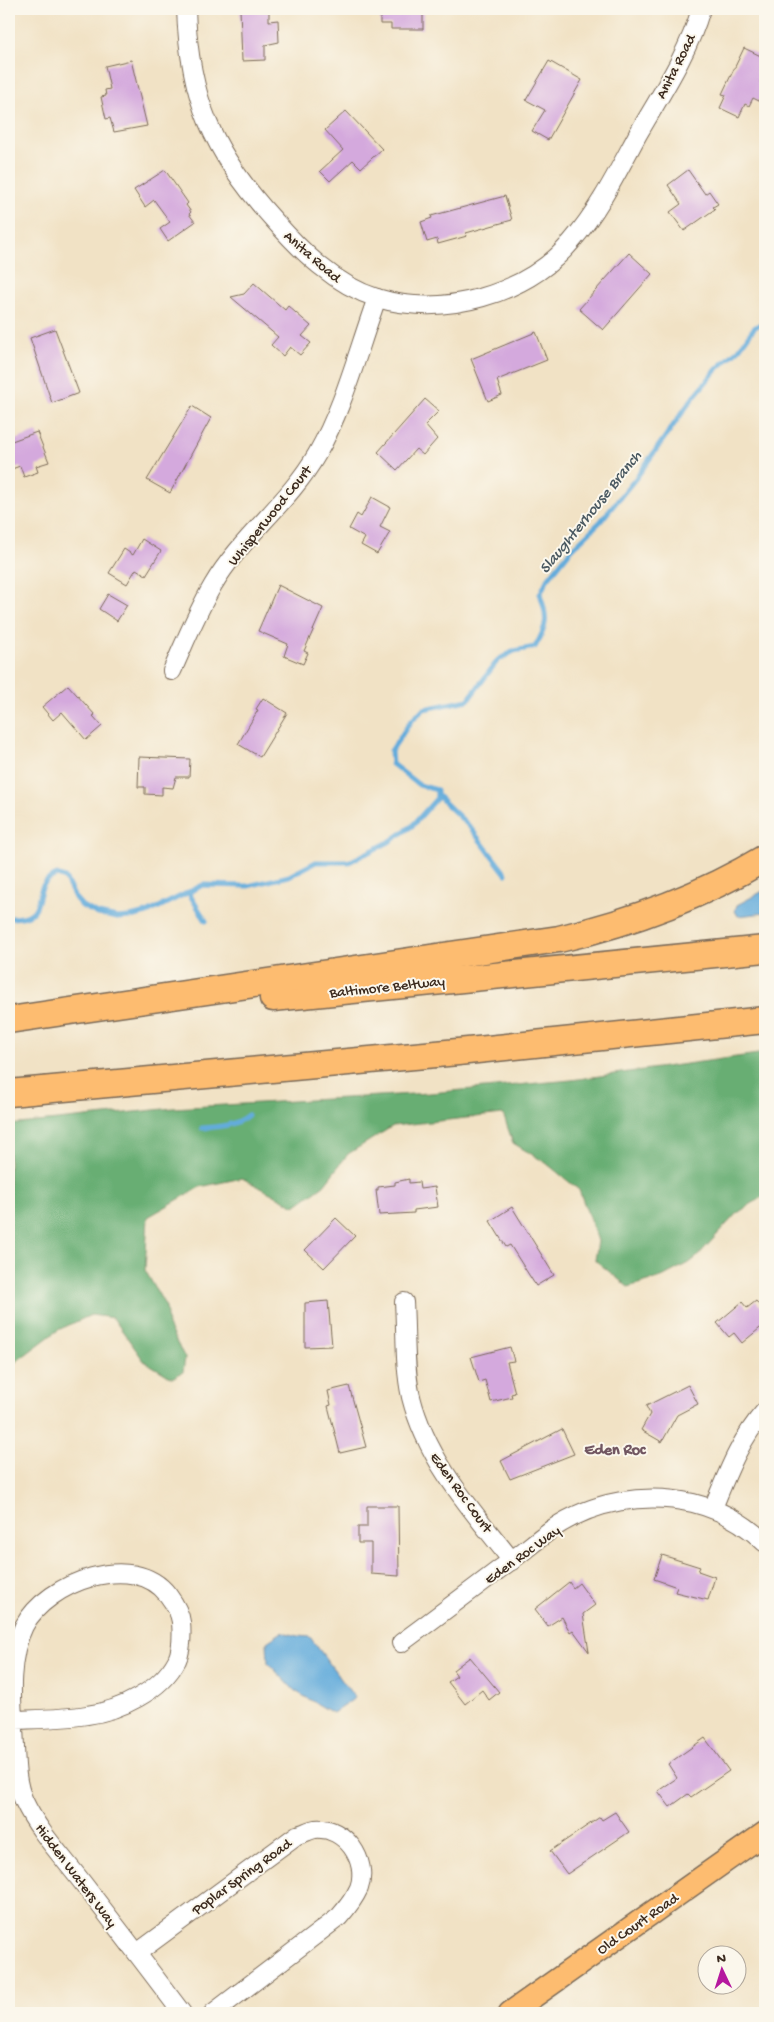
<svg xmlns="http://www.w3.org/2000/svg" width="774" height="2022" font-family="'Gochi Hand',sans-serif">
<rect width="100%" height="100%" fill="#fbf7ec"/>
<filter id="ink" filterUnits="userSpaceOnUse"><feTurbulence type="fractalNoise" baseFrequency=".02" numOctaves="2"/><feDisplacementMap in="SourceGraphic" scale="10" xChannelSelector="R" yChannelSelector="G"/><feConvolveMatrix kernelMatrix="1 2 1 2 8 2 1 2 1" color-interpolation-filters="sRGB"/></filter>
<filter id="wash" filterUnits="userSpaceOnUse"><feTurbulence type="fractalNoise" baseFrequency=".0096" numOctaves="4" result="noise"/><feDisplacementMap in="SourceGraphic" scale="20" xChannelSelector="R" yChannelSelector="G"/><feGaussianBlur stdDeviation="1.12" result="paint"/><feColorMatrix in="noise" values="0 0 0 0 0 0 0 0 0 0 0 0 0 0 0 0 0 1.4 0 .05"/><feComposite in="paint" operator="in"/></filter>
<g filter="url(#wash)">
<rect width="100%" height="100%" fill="#f1e2c5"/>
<!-- forest -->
<polygon fill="#68ae73" stroke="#526c48" points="765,1053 765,1195 736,1214 694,1260 662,1277 628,1287 595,1260 598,1241 579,1190 546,1163 513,1143 503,1114 393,1126 348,1154 324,1185 295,1206 242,1178 200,1187 148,1217 145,1270 166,1307 168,1326 185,1358 183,1372 172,1378 144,1361 113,1318 91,1315 58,1330 9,1367 9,1125 173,1108 430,1093 571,1080"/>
<!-- water -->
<g fill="#64acdb" stroke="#506b7c">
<polygon points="765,890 765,913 738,916 735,911 737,905"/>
<polygon points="282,1632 298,1636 310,1637 355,1698 333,1713 295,1691 268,1663 267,1642"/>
</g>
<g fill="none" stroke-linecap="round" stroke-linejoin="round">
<!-- stream -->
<g stroke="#64acdb" stroke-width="5">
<polyline points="437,795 469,826 506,874"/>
<polyline points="188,892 206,921"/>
<path d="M9,918C55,919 25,886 57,875L65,878L75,898L82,906L98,914L117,918L130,917L147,913L203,885L248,886L289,876L316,862H349L389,842L412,826L437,798V790L419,785L392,764L391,751L411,721L424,709L468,700L498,660L514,651L535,647C548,625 548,618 540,594L547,580L570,551L600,522L636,478L692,399L717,369L739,349L754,328L765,321"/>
<path d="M202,1128C218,1127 235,1126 248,1115"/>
</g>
</g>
<g id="blocks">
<!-- building -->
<g fill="#d4a9dd">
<polygon points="240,9 269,9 269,21 278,20 279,42 265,45 265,60 242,61"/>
<polygon points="380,9 423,9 423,29 391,29 391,24 380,24"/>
<polygon points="744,48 765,58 765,72 760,82 765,85 765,104 753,98 749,106 745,104 739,117 720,108 726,95 722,94"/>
<polygon points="131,60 147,126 114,132 110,118 106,119 101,97 106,96 105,90 110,89 105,66"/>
<polygon points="549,61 582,80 548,140 532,131 545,110 526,100"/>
<polygon points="346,111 382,149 361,168 353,160 330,181 320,171 343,150 325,130"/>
<polygon points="165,170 188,203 186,205 191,212 189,214 195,222 168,241 160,229 170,222 154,200 145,207 134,190"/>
<polygon points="688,170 705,194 709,191 718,204 713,207 715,209 684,231 670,212 681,204 668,185"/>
<polygon points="505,196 512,220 466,233 467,236 438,244 437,239 427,242 421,222 432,218 431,216"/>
<polygon points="629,253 652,274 603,330 579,309"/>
<polygon points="254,283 285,310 288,306 311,326 302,336 311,343 300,355 290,347 283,356 271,345 278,337 231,297 244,294"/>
<polygon points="55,329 79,393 52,403 30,338"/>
<polygon points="536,332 547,360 497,380 502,395 488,401 471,359"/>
<polygon points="425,399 439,411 425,425 437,439 423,455 416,449 397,470 378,452"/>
<polygon points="192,406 211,418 170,493 147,480"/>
<polygon points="37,432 49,462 36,466 38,472 24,477 20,466 9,470 9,442"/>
<polygon points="372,497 390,507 380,527 390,532 377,554 361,545 365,538 349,529 357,514 361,517"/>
<polygon points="142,539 161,551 146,575 136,569 127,584 109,573 124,549 133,555"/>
<polygon points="278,585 323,608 304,651 308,653 303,664 284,656 288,644 258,631"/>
<polygon points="108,594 127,605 117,621 99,609"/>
<polygon points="68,685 95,715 93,716 102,726 86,740 62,712 53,720 42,707"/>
<polygon points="263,698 287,713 260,757 238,744 258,710 256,709"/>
<polygon points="139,757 190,759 189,777 176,777 173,788 162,787 162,795 145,794 145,787 138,787"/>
<polygon points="409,1179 409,1183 419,1182 420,1189 435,1187 438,1207 414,1210 414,1213 379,1215 376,1190 378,1190 378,1187 395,1185 395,1182"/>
<polygon points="512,1207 554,1275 536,1286 510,1245 506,1247 490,1221"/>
<polygon points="336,1218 355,1236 324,1268 305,1250"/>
<polygon points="328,1301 332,1346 305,1347 305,1303"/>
<polygon points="756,1301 765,1312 765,1324 742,1343 734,1333 729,1337 717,1323 742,1302 747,1308"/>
<polygon points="510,1347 514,1361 507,1362 515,1393 511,1394 512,1397 491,1402 485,1380 479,1382 471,1357"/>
<polygon points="688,1385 698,1404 677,1415 662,1442 641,1430 650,1414 646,1406"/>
<polygon points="349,1386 366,1447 340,1453 328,1406 331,1405 328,1391"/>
<polygon points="562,1429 574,1454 510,1479 501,1461"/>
<polygon points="367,1506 398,1506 399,1576 371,1574 371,1543 358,1543 358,1527 367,1527"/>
<polygon points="662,1555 700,1567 698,1571 715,1577 708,1600 675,1592 677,1587 654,1579"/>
<polygon points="569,1582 573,1588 579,1583 595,1605 583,1614 589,1652 573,1630 570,1632 562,1617 548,1626 535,1609"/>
<polygon points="470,1657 499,1692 489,1700 482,1690 465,1704 448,1682 457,1676 453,1670"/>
<polygon points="705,1738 729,1771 691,1797 688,1794 670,1807 658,1791 677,1778 668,1764"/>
<polygon points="615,1812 629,1832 567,1874 550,1851 600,1817 602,1820"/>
</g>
</g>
</g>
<g filter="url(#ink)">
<use href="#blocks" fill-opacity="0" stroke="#7b6a58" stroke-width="1"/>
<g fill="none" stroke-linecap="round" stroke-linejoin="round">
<!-- minor casing -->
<g stroke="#7b6a58" stroke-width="20">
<g id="minor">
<path d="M186,9C189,98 213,153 273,219C301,251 335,285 377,298C443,318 526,295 571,242C599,210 618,171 638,134C661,94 688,54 701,9"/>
<path d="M172,671C185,642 197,612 213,585C241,537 289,503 317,454C344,407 358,350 377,298"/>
<path d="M404,1302C406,1333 404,1366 411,1397C427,1461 472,1510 512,1561"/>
<path d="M713,1508C727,1474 740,1439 765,1411"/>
<path d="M401,1643C435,1618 468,1593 501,1568C519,1556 535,1541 552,1529C593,1501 645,1492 693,1503C721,1510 745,1523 765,1543"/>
<path d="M13,1720C37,1719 63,1719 87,1715C119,1711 161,1691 177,1660C182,1649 182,1634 181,1622C180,1612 174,1603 168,1595C134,1550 47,1582 24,1626C9,1656 11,1696 14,1729C16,1753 14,1779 24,1801C38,1831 62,1856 82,1882C116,1926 149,1969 182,2013"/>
<path d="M137,1953L297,1835C303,1834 309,1830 315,1829C345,1826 369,1861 359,1888C354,1899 347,1908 339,1917L213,2013"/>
</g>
</g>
<!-- major casing -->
<g stroke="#7b6a58" stroke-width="25">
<polyline id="major" points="510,2013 765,1833"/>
</g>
<!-- highway casing -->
<g stroke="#7b6a58" stroke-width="29">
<g id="highway">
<polyline points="273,998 765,949"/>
<path d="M9,1020L559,939C632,922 700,897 765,858"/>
<polyline points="9,1093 458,1052 765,1020"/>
</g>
</g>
<!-- minor -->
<use href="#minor" stroke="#fff" stroke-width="18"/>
<!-- major -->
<use href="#major" stroke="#fdbc70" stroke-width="22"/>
<!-- highway -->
<use href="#highway" stroke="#fdbc70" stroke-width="26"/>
</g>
</g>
<g text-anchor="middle" stroke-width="4" stroke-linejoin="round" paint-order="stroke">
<!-- street labels -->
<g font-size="15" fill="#3b2a1e" stroke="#fbf7ec">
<text transform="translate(675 66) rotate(-63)" y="5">Anita Road</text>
<text transform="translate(313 256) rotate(41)" y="5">Anita Road</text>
<text transform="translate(269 515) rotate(-51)" y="5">Whisperwood Court</text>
<text transform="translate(387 986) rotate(-6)" y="5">Baltimore Beltway</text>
<text transform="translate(462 1492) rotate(54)" y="5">Eden Roc Court</text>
<text transform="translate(522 1554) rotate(-36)" y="5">Eden Roc Way</text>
<text transform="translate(77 1875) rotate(53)" y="5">Hidden Waters Way</text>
<text transform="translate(241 1876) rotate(-36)" y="5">Poplar Spring Road</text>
<text transform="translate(637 1923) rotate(-35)" y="5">Old Court Road</text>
</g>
<!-- water labels -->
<g font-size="16" font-style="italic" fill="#495860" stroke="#fbf7ec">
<text transform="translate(589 511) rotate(-51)" y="6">Slaughterhouse Branch</text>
</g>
<!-- neighbourhood labels -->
<g font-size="16" font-weight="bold" fill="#715661" stroke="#fbf7ec">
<text x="615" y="1454">Eden Roc</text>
</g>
</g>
<!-- margin -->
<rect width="774" height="2022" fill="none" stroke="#fbf7ec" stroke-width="30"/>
<!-- north arrow -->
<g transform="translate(722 1970) rotate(356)"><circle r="24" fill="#fbf7ec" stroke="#aea59a"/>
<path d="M0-4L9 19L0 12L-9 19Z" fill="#b5179e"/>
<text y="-8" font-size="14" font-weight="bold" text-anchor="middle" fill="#3b2a1e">N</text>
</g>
</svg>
